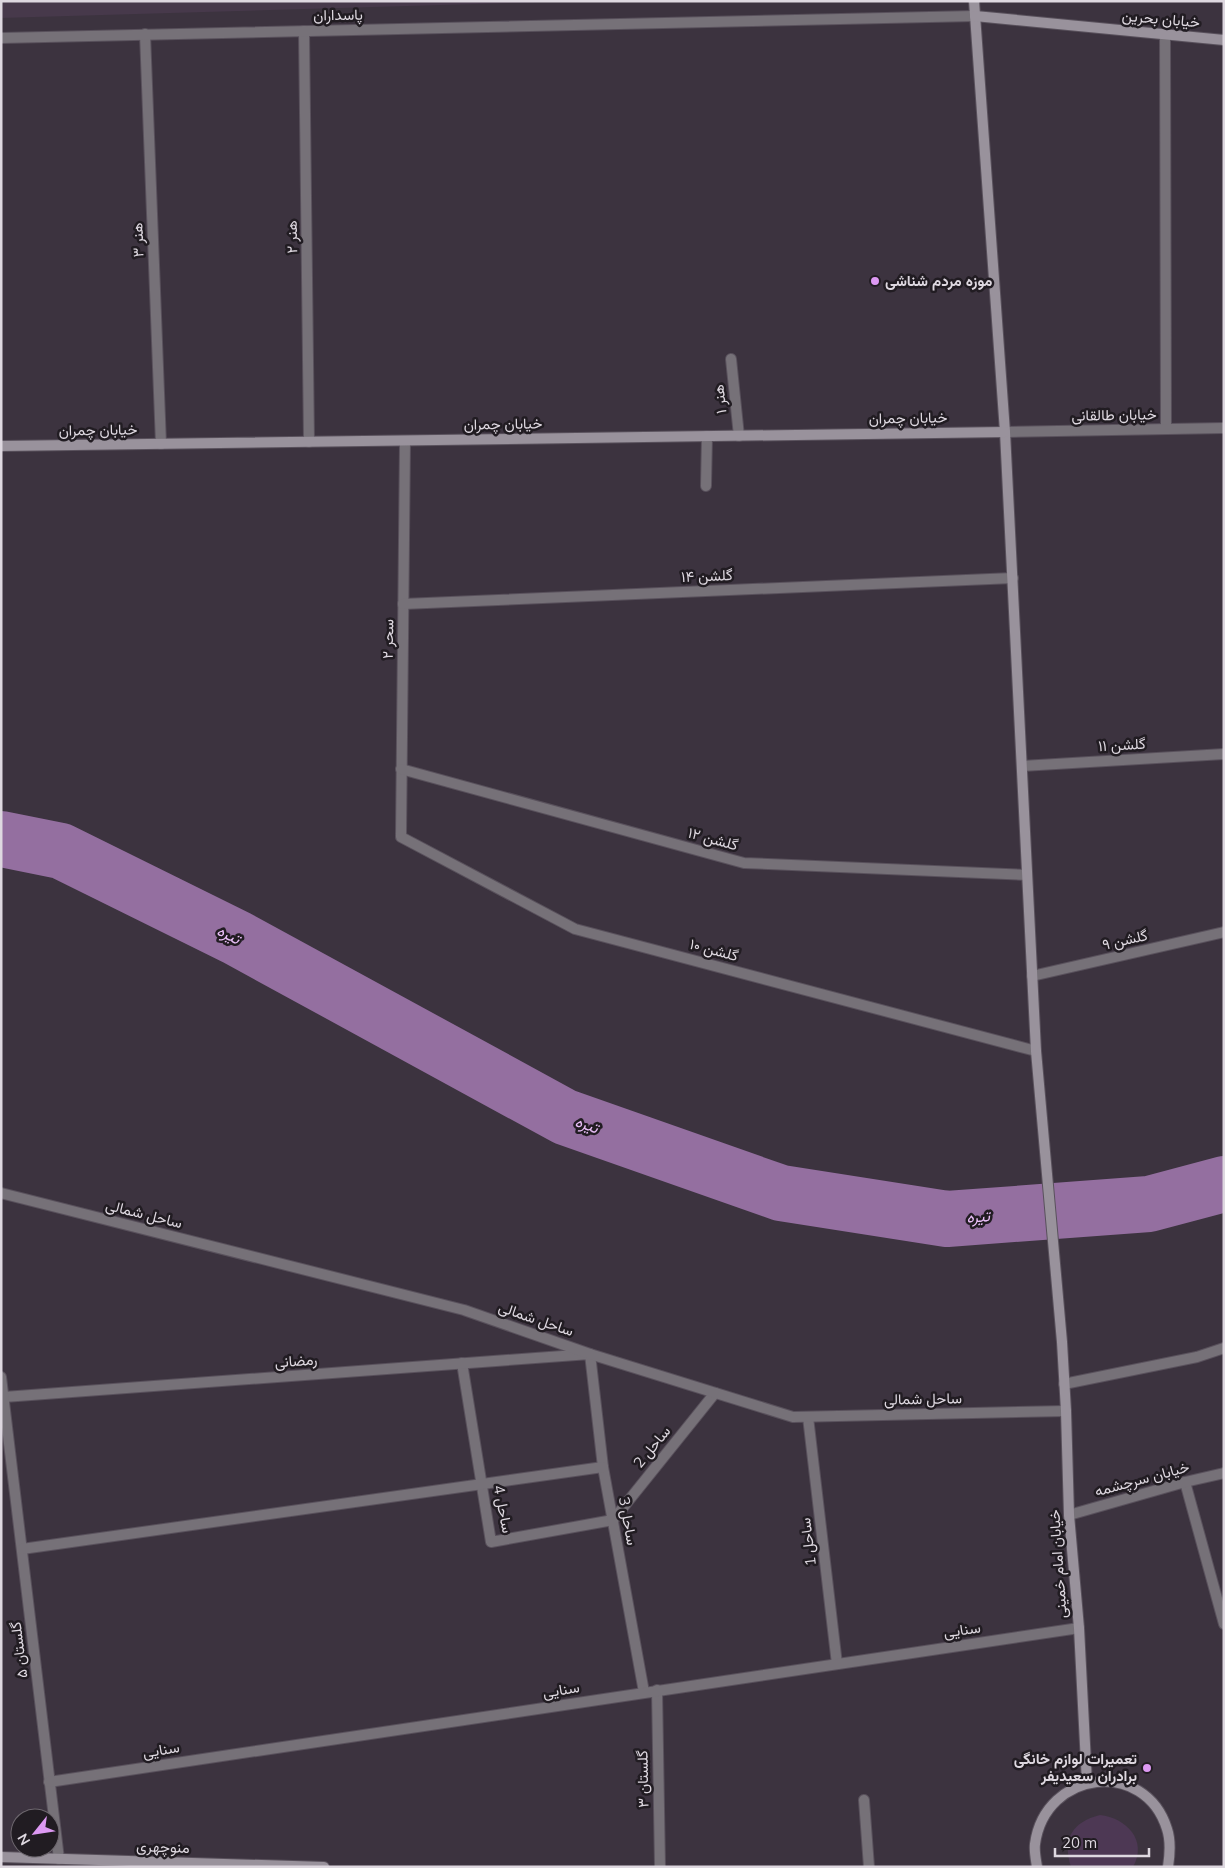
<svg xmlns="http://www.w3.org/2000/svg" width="1225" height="1868" font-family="Mulish,Vazirmatn,sans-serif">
<rect width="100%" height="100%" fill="#3c333f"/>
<!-- built -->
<polygon fill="#47394b" points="1,1 576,1 1,18"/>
<!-- green -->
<path fill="#4d3854" d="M1100,1815C1126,1818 1148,1840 1133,1867H1071C1062,1839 1072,1822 1100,1815Z"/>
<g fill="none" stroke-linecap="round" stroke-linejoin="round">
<!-- river -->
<polyline stroke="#946fa0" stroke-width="56" points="1,839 61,851 237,938 565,1117 781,1193 947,1219 1149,1204 1224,1184"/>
<!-- lane casing -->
<g stroke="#59515c" stroke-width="12">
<g id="lane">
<polyline points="462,1363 491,1542 613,1520 715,1393"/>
<polyline points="4,1397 590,1354 603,1467 644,1692"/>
<polyline points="808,1417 837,1664"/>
<polyline points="657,1690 660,1867"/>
</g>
</g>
<!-- street casing -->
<g stroke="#59515c" stroke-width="12">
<g id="street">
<polyline points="304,31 309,442"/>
<polyline points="145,34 161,444"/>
<polyline points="1165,34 1166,429"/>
<polyline points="1,38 975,16"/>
<polyline points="731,359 739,436"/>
<polyline points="1005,432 1224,428"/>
<polyline points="405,441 401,837 575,929 1036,1051"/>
<polyline points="706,486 707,436"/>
<polyline points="403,604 1013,578"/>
<polyline points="1022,766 1224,754"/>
<polyline points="401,769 744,863 1027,875"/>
<polyline points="1032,976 1224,932"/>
<polyline points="1,1193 464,1310 590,1354 793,1417 1066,1411"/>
<polyline points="1,1377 59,1859"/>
<polyline points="1064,1384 1197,1357 1224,1348"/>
<polyline points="1185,1482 1224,1624"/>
<polyline points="1069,1515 1185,1482 1224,1473"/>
<polyline points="22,1549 603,1467"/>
<polyline points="49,1782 1079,1628"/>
<polyline points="864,1800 869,1867"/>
</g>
</g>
<!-- secondary casing -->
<g stroke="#59515c" stroke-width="12">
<g id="secondary">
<polyline points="974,1 1005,432 1036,1051 1062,1342 1066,1411 1069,1515 1079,1628 1087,1783"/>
<polyline points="975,16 1224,40"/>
<polyline points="1,446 1005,432"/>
<polyline points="1,1857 324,1867"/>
<path d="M1037,1867C1036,1860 1034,1851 1035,1844C1045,1770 1145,1758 1167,1829C1171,1841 1170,1854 1168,1867"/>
</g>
</g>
<!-- lane -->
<use href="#lane" stroke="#767178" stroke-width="10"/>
<!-- street -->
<use href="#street" stroke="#767178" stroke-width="10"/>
<!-- secondary -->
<use href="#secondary" stroke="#99929c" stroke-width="10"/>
</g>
<!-- markers -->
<g fill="#dd99f3" stroke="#211c22" stroke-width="2">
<circle cx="875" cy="281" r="5"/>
<circle cx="1147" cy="1768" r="5"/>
</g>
<g text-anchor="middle" stroke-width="5" stroke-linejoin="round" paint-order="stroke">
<!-- street labels -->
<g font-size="15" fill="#ded8e0" stroke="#211c22">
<text transform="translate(338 15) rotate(-1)" y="5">پاسداران</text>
<text transform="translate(1161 19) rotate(5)" y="5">خیابان بحرین</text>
<text transform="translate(292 237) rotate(-91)" y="5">هنر ۲</text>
<text transform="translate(138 240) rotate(-92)" y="5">هنر ۳</text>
<text transform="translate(720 399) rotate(-96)" y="5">هنر ۱</text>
<text transform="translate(1114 415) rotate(-1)" y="5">خیابان طالقانی</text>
<text transform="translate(908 418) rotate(-1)" y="5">خیابان چمران</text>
<text transform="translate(503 424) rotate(-1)" y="5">خیابان چمران</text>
<text transform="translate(98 430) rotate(-1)" y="5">خیابان چمران</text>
<text transform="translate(707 576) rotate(-2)" y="5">گلشن ۱۴</text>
<text transform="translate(388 639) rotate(-89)" y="5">سحر ۲</text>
<text transform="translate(1122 745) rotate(-3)" y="5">گلشن ۱۱</text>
<text transform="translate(713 839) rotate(15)" y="5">گلشن ۱۲</text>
<text transform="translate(1125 940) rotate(-13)" y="5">گلشن ۹</text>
<text transform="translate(714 950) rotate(15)" y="5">گلشن ۱۰</text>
<text transform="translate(144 1214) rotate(14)" y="5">ساحل شمالی</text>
<text transform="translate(536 1319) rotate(19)" y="5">ساحل شمالی</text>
<text transform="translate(296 1361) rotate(-4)" y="5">رمضانی</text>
<text transform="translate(923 1399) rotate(-1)" y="5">ساحل شمالی</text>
<text transform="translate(652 1447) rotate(-51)" y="5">ساحل 2</text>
<text transform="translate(1142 1479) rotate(-15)" y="5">خیابان سرچشمه</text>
<text transform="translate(503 1509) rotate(79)" y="5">ساحل 4</text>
<text transform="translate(628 1521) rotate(80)" y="5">ساحل 3</text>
<text transform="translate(808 1542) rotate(-97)" y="5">ساحل 1</text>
<text transform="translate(1058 1564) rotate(-94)" y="5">خیابان امام خمینی</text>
<text transform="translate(962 1630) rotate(-8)" y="5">سنایی</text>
<text transform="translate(19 1650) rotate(-97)" y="5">گلستان ۵</text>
<text transform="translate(561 1690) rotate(-9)" y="5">سنایی</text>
<text transform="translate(161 1750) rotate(-9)" y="5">سنایی</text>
<text transform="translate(643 1779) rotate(-91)" y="5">گلستان ۳</text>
<text transform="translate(163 1847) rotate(2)" y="5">منوچهری</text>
</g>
<!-- poi labels -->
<g font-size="15" font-weight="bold" fill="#ded8e0" stroke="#211c22" text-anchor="start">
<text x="885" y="286">موزه مردم شناشی</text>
<text x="1137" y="1764" text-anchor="end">تعمیرات لوازم خانگی<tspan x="1137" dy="17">برادران سعیدیفر</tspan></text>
</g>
<!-- water labels -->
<g font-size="16" font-style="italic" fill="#eabff8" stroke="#211c22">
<text transform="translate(229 934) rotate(27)" y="6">تيره</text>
<text transform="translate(587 1124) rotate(19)" y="6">تيره</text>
<text transform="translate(978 1216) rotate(-4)" y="6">تيره</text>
</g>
</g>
<!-- border -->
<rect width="1225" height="1868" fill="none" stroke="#ded8e0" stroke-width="5"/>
<!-- north arrow -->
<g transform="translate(35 1833) rotate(240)"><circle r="24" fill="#211c22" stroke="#6d676e"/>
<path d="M0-4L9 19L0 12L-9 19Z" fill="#dd99f3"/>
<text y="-8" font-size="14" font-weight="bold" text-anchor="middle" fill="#ded8e0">N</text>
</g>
<!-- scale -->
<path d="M1055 1848v8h94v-8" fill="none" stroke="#ded8e0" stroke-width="2.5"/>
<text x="1062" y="1848" font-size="15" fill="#ded8e0" stroke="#211c22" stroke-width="4" paint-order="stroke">20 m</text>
</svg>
